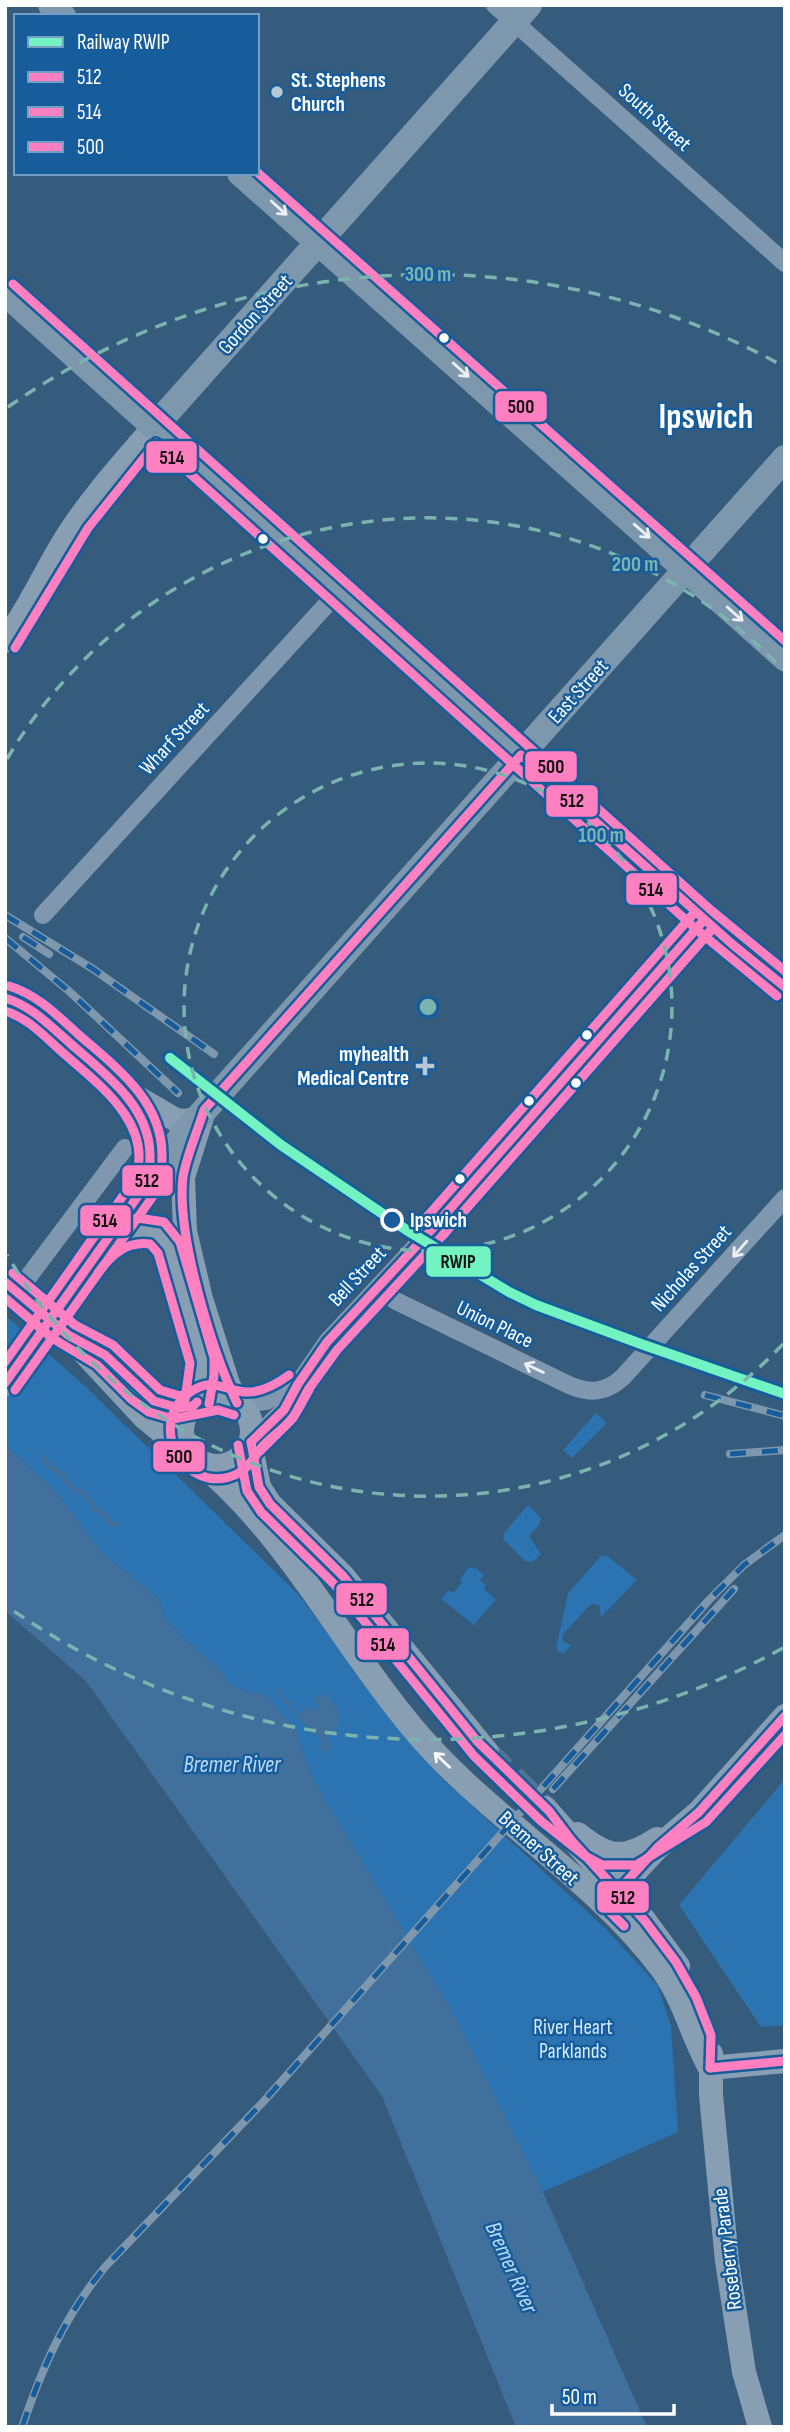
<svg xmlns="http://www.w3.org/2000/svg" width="790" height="2432" font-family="'Sofia Sans Condensed',sans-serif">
<rect width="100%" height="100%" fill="#355b7d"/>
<!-- green -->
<g fill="#2b73b1">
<polygon points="5,1315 87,1388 298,1594 400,1729 442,1778 607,1930 658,1986 671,2026 678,2132 543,2192 426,1970 311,1776 295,1729 265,1695 246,1692 231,1685 218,1669 183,1638 162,1614 159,1599 101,1552 57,1493 5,1444"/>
<polygon points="596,1413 607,1423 572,1458 563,1450"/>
<polygon points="528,1505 541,1518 539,1525 529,1536 541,1554 532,1562 525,1561 503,1539 504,1533"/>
<polygon points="606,1555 637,1580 601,1617 599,1605 591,1604 563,1634 562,1641 571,1645 564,1653 560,1653 556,1648 568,1593 600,1557"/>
<polygon points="469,1567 477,1569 484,1575 480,1580 486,1585 484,1589 496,1600 476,1622 475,1626 441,1599 449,1590 453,1593 462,1583 460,1580"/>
<polygon points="785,1779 785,2025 761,2027 679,1905"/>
</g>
<!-- water -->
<g fill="#41709c">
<polygon points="5,1444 57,1493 101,1552 159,1599 162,1614 183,1638 218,1669 232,1685 246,1692 265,1694 295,1729 311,1776 453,2013 543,2192 647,2427 516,2427 382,2096 85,1680 5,1611"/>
<polygon points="276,1687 299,1714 310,1706 316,1711 319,1706 314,1700 317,1695 324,1694 340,1712 338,1715 341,1719 327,1739 333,1747 330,1747 329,1753 320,1747 324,1742 305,1726 276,1693"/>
</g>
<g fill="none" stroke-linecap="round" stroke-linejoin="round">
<!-- stream -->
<polyline stroke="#41709c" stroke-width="5" points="43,1457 48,1466 63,1475 69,1486 84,1494 96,1510 104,1514 109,1523 118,1525"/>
<!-- secondary-tunnel -->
<polyline stroke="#537490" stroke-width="24" stroke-dasharray="24 12" stroke-linecap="butt" points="487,1752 545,1808"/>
<!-- street -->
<g stroke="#8098af" stroke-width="18">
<polyline points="495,5 785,263"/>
<polyline points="43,915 339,591"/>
<path d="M378,1287L396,1301L569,1385C590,1394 606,1393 623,1377L785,1198"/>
<polyline points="17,1292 125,1148"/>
<polyline points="239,1404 266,1401 298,1384"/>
<polyline points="251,1442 284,1410 298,1384 327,1342 434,1227 704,920"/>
</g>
<!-- secondary -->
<g stroke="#879eb3" stroke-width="24">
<path d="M5,641C30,608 46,569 68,535C93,496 125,461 155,426"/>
<polyline points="5,998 28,1007 121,1088 176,1120 186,1121 197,1118"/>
<path d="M123,1091C146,1128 153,1137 147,1181"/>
<polyline points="203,1114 183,1177 185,1231 201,1299 228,1384 237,1403"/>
<path d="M102,1246C127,1233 150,1217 169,1247L202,1361V1374L197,1402"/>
<polyline points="5,1282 68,1335 145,1418 193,1457"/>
<path d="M128,1377C148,1397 163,1411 193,1406"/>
<circle cx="217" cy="1431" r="35"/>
<polyline points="250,1443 259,1487 270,1504 343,1576 487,1752"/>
<path d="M199,1462C287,1534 339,1640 411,1726C485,1816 592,1875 662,1969C684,1999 692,2036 710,2068"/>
<polyline points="545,1808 645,1921 678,1966"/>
<path d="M578,1834C608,1858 623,1861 657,1839"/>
<polyline points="606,1903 658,1847 699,1812 785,1716"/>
<polyline points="711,2054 711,2095 727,2261 744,2372 760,2427"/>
<polyline points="710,2068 785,2061"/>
</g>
<!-- primary -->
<g stroke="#7d97ad" stroke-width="26">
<polyline points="51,5 63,16"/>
<polyline points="240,173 785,658"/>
<polyline points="5,293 704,920 785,987"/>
<polyline points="155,426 529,5"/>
<polyline points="102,1246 185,1132 785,458"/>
</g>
<!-- rail casing -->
<g stroke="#7f97ad" stroke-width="8">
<g id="rail">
<polyline points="5,915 93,969 214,1054"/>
<polyline points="23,937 49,954"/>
<polyline points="5,938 70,992 178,1093"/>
<polyline points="705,1395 785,1416"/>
<polyline points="730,1454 785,1450"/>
<polyline points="553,1789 734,1589"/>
<path d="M22,2427C43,2366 64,2317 105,2267L264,2101L709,1600L744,1565L785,1535"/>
</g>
</g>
<!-- rail -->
<use href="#rail" stroke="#175d9b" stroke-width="5" stroke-dasharray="16" stroke-linecap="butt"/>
<!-- primary-bridge -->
<polyline stroke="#7d97ad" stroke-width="26" points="5,1383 102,1246"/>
<!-- bus-1 casing -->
<g stroke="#175d9b" stroke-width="14">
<g id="bus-1">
<path d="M5,998C32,1006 50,1026 71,1044C104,1073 149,1105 150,1154C150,1165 150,1176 145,1186L5,1383"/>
<polyline points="5,1282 68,1335 105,1355 154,1401 179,1408 193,1406 197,1402"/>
<path d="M237,1403C212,1351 176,1234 183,1177C186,1157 198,1130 204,1110L521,755L732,944L785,987"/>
<polyline points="251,1442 259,1487 270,1504 343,1576 477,1741 549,1811 571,1840 645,1921 676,1962 696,1997 711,2035 710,2068"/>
<polyline points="251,1442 284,1410 298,1384 327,1342 434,1227 704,920"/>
<polyline points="624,1926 604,1906 658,1847 699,1812 785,1716"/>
<polyline points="710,2068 785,2061"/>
</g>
</g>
<!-- bus-2 casing -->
<g stroke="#175d9b" stroke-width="14">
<g id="bus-2">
<polyline points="15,648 88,528 156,443 696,929 777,996"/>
<path d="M5,1011C28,1018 44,1036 62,1052C97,1083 155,1124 135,1179L5,1362"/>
<path d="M98,1273C111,1255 126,1241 150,1244L158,1253L190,1363L185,1400"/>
<polyline points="5,1298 52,1338 97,1365 131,1399 149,1412 173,1419 218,1410 234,1415"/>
<polyline points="238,1445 247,1491 261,1512 334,1584 474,1756 541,1821 585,1856 602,1865 636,1865 706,1822 785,1735"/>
<polyline points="260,1451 293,1418 308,1390 337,1350 443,1235 713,928"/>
</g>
</g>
<!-- bus-3 casing -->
<g stroke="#175d9b" stroke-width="14">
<g id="bus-3">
<polyline points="257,172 785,641"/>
<polyline points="13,284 712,911 785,971"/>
<path d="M9,986C38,995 57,1015 79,1035C116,1067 162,1101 162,1155C162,1168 162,1180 156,1192L15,1390"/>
<polyline points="425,1219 695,912"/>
<polyline points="443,1235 713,928"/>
<polyline points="78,1259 94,1236 123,1222 138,1218 164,1222 180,1242 214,1358 214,1375 209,1404"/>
<polyline points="13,1273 75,1325 113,1345 160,1390 180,1396 188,1393"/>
<path d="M289,1375C277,1384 261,1393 245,1392C223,1390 212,1376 189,1393C145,1425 186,1498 237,1474C249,1468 254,1457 262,1447C270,1438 281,1431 289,1422C298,1413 302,1401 309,1390"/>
</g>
</g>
<!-- bus-1 -->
<use href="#bus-1" stroke="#ff80c0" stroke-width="9"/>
<!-- bus-2 -->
<use href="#bus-2" stroke="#ff80c0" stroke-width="9"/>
<!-- bus-3 -->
<use href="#bus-3" stroke="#ff80c0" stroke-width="9"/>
<!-- rail-1 casing -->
<g stroke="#175d9b" stroke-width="16">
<polyline id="rail-1" points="170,1058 281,1145 408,1231 509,1292 536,1305 641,1344 785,1394"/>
</g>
<!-- rail-1 -->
<use href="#rail-1" stroke="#73f3c1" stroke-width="10"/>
</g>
<!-- one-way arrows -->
<defs><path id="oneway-shaft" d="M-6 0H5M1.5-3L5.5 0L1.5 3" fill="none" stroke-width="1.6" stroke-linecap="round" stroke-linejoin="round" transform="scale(1.75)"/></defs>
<g stroke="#eceff3">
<use href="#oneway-shaft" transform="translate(279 208) rotate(42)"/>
<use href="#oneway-shaft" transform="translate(461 370) rotate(42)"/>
<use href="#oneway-shaft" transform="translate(642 531) rotate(41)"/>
<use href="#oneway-shaft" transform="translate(735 614) rotate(42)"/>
</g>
<g stroke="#ecf0f3">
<use href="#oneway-shaft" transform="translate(740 1249) rotate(131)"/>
<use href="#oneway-shaft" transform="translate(534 1368) rotate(-154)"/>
</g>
<use stroke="#f9fafb" href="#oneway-shaft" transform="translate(442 1760) rotate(-136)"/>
<!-- distance rings -->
<g fill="none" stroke="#7bb4af" stroke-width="3.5" stroke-dasharray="12 9">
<circle cx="428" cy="1007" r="244"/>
<path d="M783 1344A489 489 0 0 1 7 1255M7 759A489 489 0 0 1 783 670"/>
<path d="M783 1648A733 733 0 0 1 8 1607M8 407A733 733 0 0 1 783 366"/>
</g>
<!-- markers -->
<g fill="#b8c6d2" stroke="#175d9b" stroke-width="2.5">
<circle cx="277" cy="92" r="7"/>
<path d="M421.5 1055.5h7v7h7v7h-7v7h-7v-7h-7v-7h7z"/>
</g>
<g fill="#fff" stroke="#175d9b" stroke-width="2.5">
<circle cx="444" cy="338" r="6"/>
<circle cx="263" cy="539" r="6"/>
<circle cx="587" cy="1035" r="6"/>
<circle cx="576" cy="1083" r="6"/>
<circle cx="529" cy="1101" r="6"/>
<circle cx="460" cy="1179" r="6"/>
</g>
<circle fill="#175d9b" stroke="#fff" stroke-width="3.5" cx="392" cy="1220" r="10"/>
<g text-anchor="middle" stroke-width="5" stroke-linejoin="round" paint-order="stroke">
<!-- poi labels -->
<g font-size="21" font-weight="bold" fill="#fff" stroke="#175d9b" text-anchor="start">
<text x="291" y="87">St. Stephens<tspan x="291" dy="24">Church</tspan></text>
<text x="409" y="1061" text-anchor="end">myhealth<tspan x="409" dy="24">Medical Centre</tspan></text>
</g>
<!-- street labels -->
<g font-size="21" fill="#fff" stroke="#175d9b">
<text transform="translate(655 117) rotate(42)" y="7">South Street</text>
<text transform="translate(255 314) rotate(-48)" y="7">Gordon Street</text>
<text transform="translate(578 691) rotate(-48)" y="7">East Street</text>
<text transform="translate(174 738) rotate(-47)" y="7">Wharf Street</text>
<text transform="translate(691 1268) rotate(-48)" y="7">Nicholas Street</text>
<text transform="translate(357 1276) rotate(-47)" y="7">Bell Street</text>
<text transform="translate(495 1324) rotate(26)" y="7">Union Place</text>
<text transform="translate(539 1848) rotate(42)" y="7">Bremer Street</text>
<text transform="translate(727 2249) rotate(-97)" y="7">Roseberry Parade</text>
</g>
<!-- stop labels -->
<g font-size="21" font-weight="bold" fill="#fff" stroke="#175d9b" text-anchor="start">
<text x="410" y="1227">Ipswich</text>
</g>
<!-- park labels -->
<g font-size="21" fill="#d5eafc" stroke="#175d9b">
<text x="573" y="2034">River Heart<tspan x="573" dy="24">Parklands</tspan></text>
</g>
<!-- water labels -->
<g font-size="23" font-style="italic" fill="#badcf9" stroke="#175d9b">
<text x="232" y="1772">Bremer River</text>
<text transform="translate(512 2267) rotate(66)" y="8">Bremer River</text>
</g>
<!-- town labels -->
<g font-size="35" font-weight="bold" fill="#fff" stroke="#175d9b">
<text x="706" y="428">Ipswich</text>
</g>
</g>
<circle cx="428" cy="1007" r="10" fill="#7bb4af" stroke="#175d9b" stroke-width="3.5"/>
<g font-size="21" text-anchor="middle" font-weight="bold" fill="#7bb4af" stroke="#175d9b" stroke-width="5" stroke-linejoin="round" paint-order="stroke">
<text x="428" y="281">300 m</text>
<text x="635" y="571">200 m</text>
<text x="601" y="842">100 m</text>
</g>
<g stroke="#175d9b" stroke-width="2.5">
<rect x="494" y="390" width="54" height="33" rx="7" fill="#ff80c0"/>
<rect x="145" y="440" width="53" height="34" rx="7" fill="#ff80c0"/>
<rect x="524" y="750" width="54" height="33" rx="7" fill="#ff80c0"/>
<rect x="545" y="784" width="54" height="34" rx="7" fill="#ff80c0"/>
<rect x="625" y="872" width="53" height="34" rx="7" fill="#ff80c0"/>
<rect x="121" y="1164" width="53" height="33" rx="7" fill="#ff80c0"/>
<rect x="79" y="1204" width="53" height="33" rx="7" fill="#ff80c0"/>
<rect x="425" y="1245" width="67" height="33" rx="7" fill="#73f3c1"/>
<rect x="152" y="1440" width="54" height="33" rx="7" fill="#ff80c0"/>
<rect x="335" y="1582" width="53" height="34" rx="7" fill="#ff80c0"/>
<rect x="356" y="1627" width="54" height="34" rx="7" fill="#ff80c0"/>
<rect x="596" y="1880" width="54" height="34" rx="7" fill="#ff80c0"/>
</g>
<g font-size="19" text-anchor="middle" font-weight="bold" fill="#111">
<text x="521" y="413">500</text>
<text x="172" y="464">514</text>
<text x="551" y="773">500</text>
<text x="572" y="807">512</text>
<text x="651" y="896">514</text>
<text x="147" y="1187">512</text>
<text x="105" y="1227">514</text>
<text x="458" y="1268">RWIP</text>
<text x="179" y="1463">500</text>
<text x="362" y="1606">512</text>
<text x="383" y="1651">514</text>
<text x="623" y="1904">512</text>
</g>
<!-- border -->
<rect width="790" height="2432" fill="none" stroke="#ffffff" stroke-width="14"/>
<!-- legend -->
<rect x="14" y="14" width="245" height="161" fill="#175d9b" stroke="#749ec3" stroke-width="2"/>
<rect x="28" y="37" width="35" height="10" fill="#73f3c1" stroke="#749ec3" stroke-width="2"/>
<text x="77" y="49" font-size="21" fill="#ffffff">Railway RWIP</text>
<rect x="28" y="72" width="35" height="10" fill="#ff80c0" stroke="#749ec3" stroke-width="2"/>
<text x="77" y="84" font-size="21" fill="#ffffff">512</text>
<rect x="28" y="107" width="35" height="10" fill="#ff80c0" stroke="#749ec3" stroke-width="2"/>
<text x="77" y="119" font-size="21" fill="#ffffff">514</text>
<rect x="28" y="142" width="35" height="10" fill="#ff80c0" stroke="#749ec3" stroke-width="2"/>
<text x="77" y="154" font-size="21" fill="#ffffff">500</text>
<!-- scale -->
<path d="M552 2404v10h122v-10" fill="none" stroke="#ffffff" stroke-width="3.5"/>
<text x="562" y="2404" font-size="21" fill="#ffffff" stroke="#175d9b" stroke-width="5" paint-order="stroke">50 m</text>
</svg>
